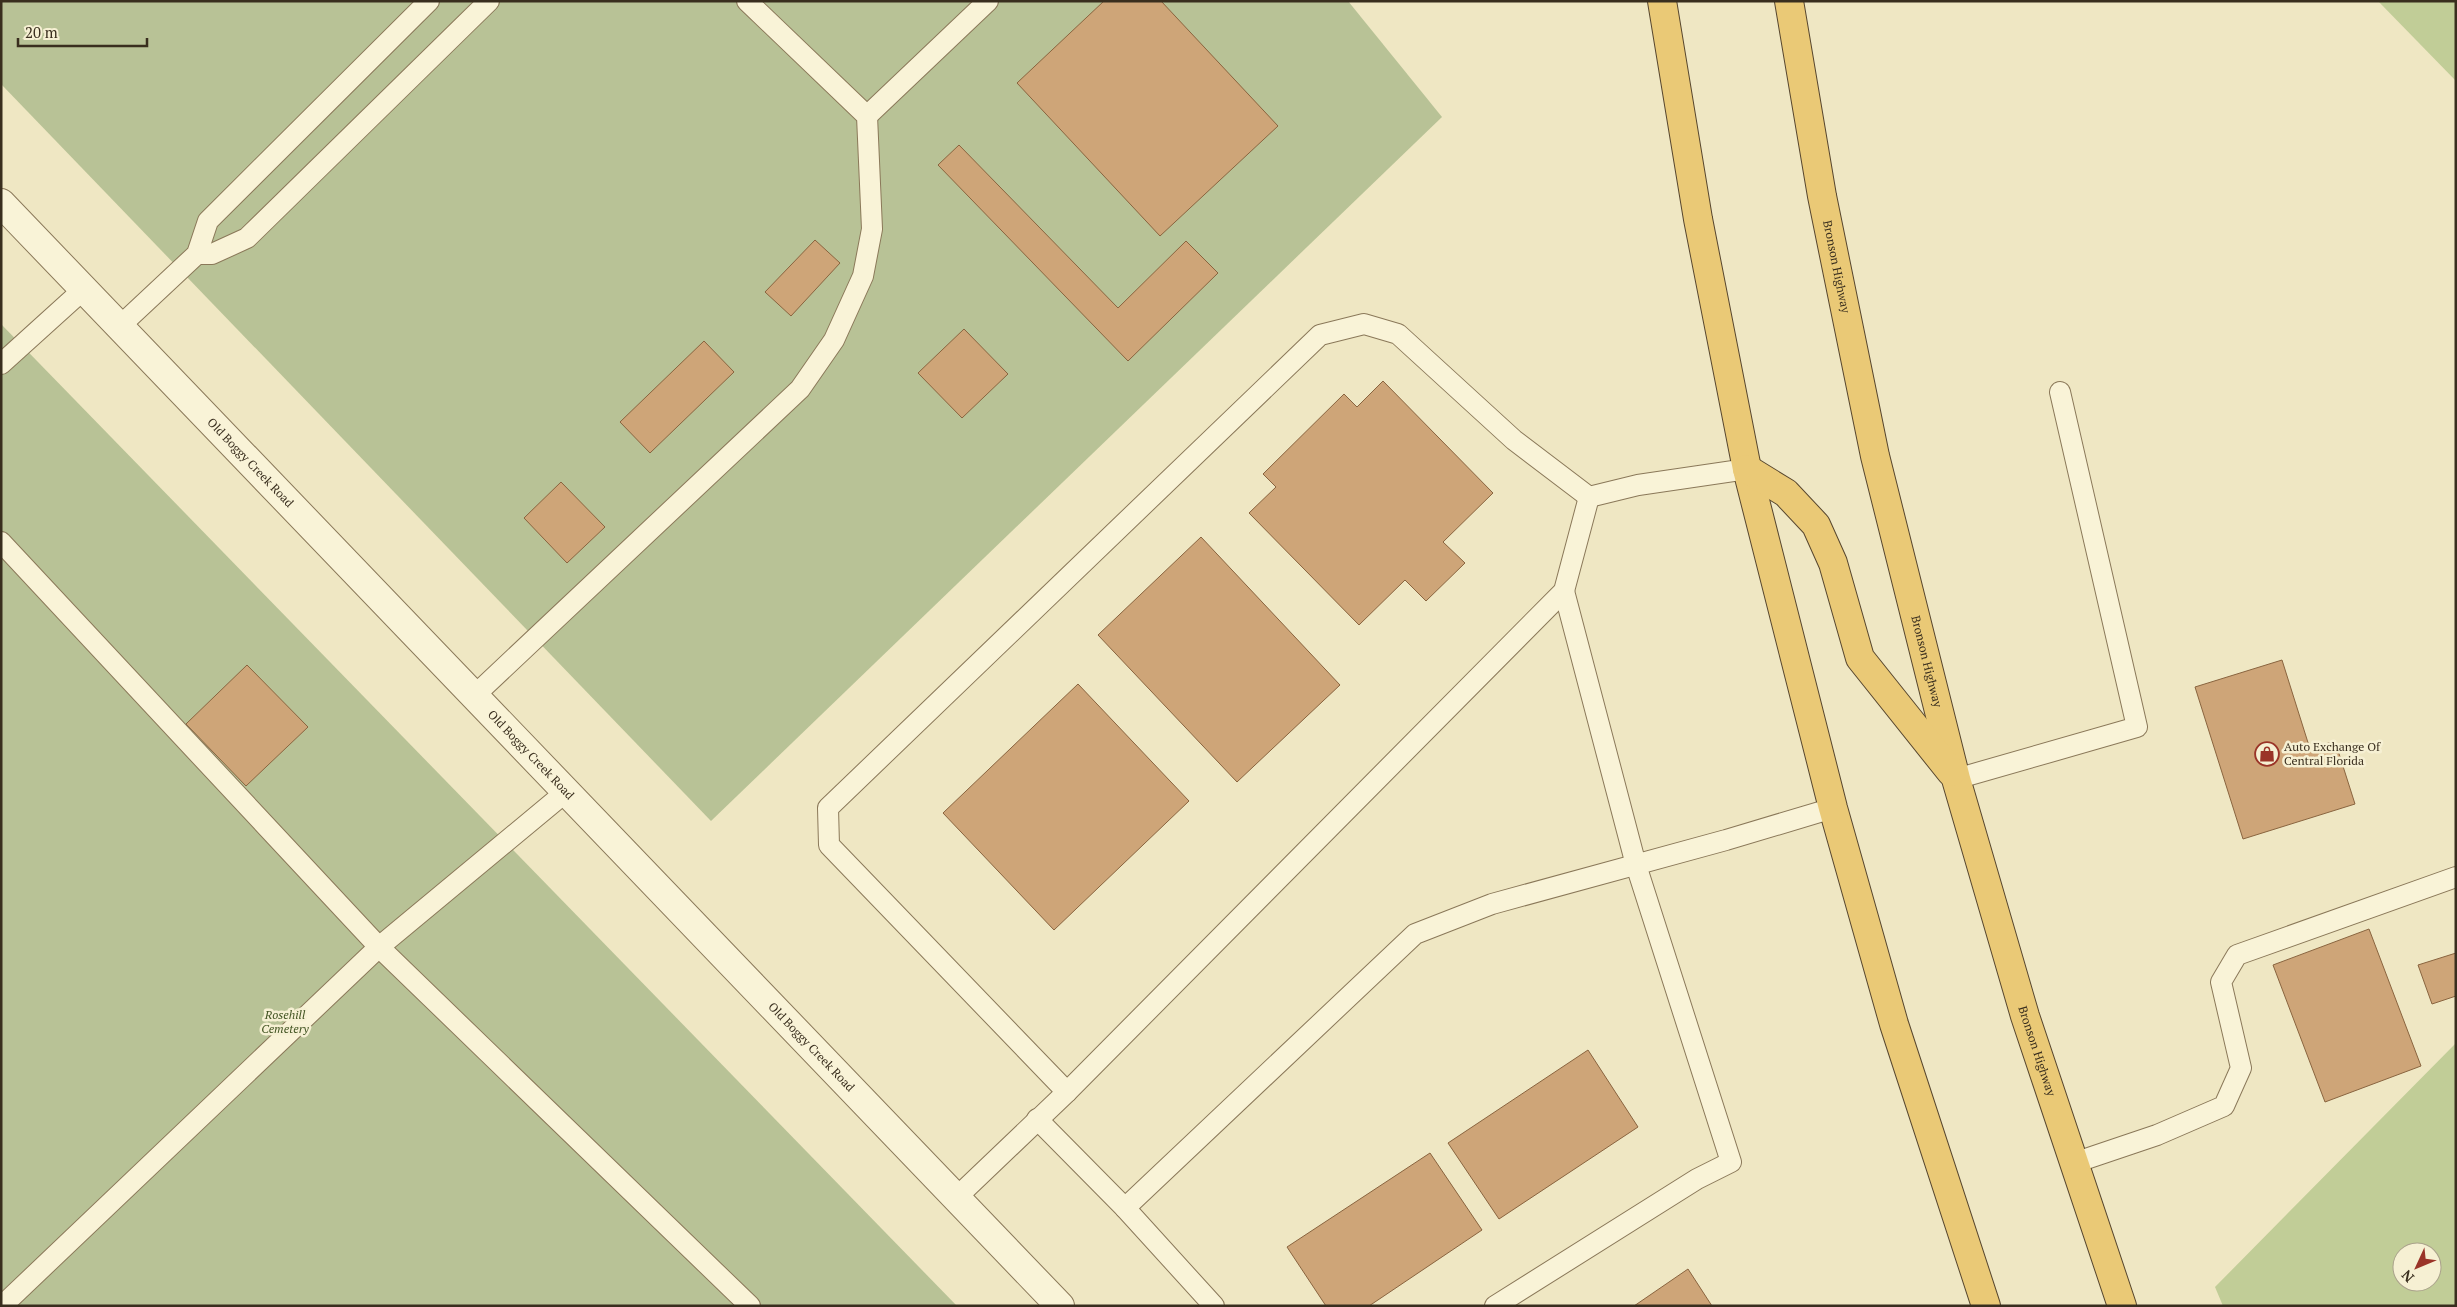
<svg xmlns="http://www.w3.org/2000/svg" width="2457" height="1307" font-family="'PT Serif',serif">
<rect width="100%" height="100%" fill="#efe7c3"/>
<!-- green -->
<g fill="#c1cd97" fill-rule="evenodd">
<polygon points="2378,1 2456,1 2456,81"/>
<path d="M2456,1043V1306H2223L2215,1287ZM2402,1252H2432V1282H2402Z"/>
</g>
<!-- cemetery -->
<g fill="#b8c296">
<polygon points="1,1 1348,1 1442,117 711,821 1,84"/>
<polygon points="1,324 957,1306 1,1306"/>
</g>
<!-- building -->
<g fill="#cea578" stroke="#89643f">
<polygon points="1104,1 1161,1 1278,126 1160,236 1017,83"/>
<polygon points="959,145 1118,308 1186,241 1218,273 1128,361 938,165"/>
<polygon points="815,240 840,263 791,316 765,292"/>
<polygon points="964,329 1008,374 962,418 918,373"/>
<polygon points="704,341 734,372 650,453 620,422"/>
<polygon points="1383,381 1493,493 1443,542 1465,563 1426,601 1405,580 1359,625 1249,513 1276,487 1263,474 1344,394 1357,407"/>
<polygon points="561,482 605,527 567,563 524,518"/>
<polygon points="1201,537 1340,685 1237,782 1098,635"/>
<polygon points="2282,660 2310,749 2335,741 2355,804 2243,839 2195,687"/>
<polygon points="247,665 308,727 246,786 186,724"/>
<polygon points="1078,684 1189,801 1054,930 943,813"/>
<polygon points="2369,929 2421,1066 2325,1102 2273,965"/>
<polygon points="2456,953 2456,996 2432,1004 2418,965"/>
<polygon points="1588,1050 1638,1127 1499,1219 1448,1143"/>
<polygon points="1430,1153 1482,1230 1369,1306 1326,1306 1287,1247"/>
<polygon points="1688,1269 1712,1306 1634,1306"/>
</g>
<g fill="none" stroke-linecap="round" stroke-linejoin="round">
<!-- service casing -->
<g stroke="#8a7859" stroke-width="22">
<g id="service">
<polyline points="867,116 988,1"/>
<polyline points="197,254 212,254 247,238 489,1"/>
<polyline points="120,326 197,254 208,221 429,1"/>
<polyline points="1,364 84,289"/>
<polyline points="1,542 379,947 750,1306"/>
<polyline points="474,696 800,389 834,340 863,276 872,229 867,116 747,1"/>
<polyline points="1956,779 2137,727 2060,392"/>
<polyline points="1067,1092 829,845 828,808 1320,335 1364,324 1398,334 1514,440 1589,497"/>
<polyline points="1037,1119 1125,1208 1415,934 1492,904 1726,840 1833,808"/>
<polyline points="2074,1163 2157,1135 2224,1106 2241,1068 2221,982 2237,955 2456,877"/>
<polyline points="957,1197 1067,1092 1564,591 1589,497 1638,485 1747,469"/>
<polyline points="1125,1208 1214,1306"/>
<polyline points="2,1306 379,947 567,791"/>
<polyline points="1495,1306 1697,1179 1731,1162 1636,865 1564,591"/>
</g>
</g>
<!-- tertiary casing -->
<g stroke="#8a7859" stroke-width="30">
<g id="tertiary">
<path id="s1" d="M1,203L1060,1306"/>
</g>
</g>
<!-- trunk casing -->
<g stroke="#57462e" stroke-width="30">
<g id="trunk">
<polyline points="1662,1 1698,219 1747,469 1833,808 1894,1024 1986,1306"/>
<path id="s2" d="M1789,1L1822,196L1875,456L1956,779L2025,1016L2122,1306"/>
<polyline points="1747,469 1786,493 1816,525 1833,563 1860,658 1951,772"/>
</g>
</g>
<!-- service -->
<use href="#service" stroke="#f9f3d7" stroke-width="20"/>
<!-- tertiary -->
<use href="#tertiary" stroke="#f9f3d7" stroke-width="28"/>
<!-- trunk -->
<use href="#trunk" stroke="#eac976" stroke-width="28"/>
</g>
<!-- icons -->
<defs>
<g id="shop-ring" transform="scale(1.25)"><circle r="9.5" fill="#f6f0d3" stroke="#9a3428" stroke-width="1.5"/><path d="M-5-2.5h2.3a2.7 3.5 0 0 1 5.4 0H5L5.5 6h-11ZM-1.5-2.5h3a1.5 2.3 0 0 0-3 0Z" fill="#9a3428"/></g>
</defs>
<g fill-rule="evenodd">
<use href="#shop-ring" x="2267" y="754"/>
</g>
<g text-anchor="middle" stroke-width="5" stroke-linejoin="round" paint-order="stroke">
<!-- street labels -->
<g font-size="12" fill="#392e1e" stroke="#f6f0d3">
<text dy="4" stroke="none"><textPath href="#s2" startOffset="270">Bronson Highway</textPath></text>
<text dy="4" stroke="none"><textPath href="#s1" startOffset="360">Old Boggy Creek Road</textPath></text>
<text dy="4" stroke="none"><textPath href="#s2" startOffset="675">Bronson Highway</textPath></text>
<text dy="4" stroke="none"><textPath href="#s1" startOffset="765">Old Boggy Creek Road</textPath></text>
<text dy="4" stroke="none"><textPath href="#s1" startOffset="1170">Old Boggy Creek Road</textPath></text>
<text dy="4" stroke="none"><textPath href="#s2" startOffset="1080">Bronson Highway</textPath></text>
</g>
<!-- poi labels -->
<g font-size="12" fill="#392e1e" stroke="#f6f0d3" text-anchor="start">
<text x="2284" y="751">Auto Exchange Of<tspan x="2284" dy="14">Central Florida</tspan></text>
</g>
<!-- park labels -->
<g font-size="12" font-style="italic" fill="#445624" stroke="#f6f0d3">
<text x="285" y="1019">Rosehill<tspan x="285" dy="14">Cemetery</tspan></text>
</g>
</g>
<!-- border -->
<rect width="2457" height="1307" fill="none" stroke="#392e1e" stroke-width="5"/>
<!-- north arrow -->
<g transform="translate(2417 1267) rotate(226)"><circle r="24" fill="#f6f0d3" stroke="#aaa28b"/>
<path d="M0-4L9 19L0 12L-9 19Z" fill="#9a3428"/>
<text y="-8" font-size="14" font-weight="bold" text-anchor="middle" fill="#392e1e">N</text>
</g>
<!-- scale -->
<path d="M18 38v8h129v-8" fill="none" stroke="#392e1e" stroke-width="2.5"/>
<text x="25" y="38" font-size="15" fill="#392e1e" stroke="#f6f0d3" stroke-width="4" paint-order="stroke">20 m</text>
</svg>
